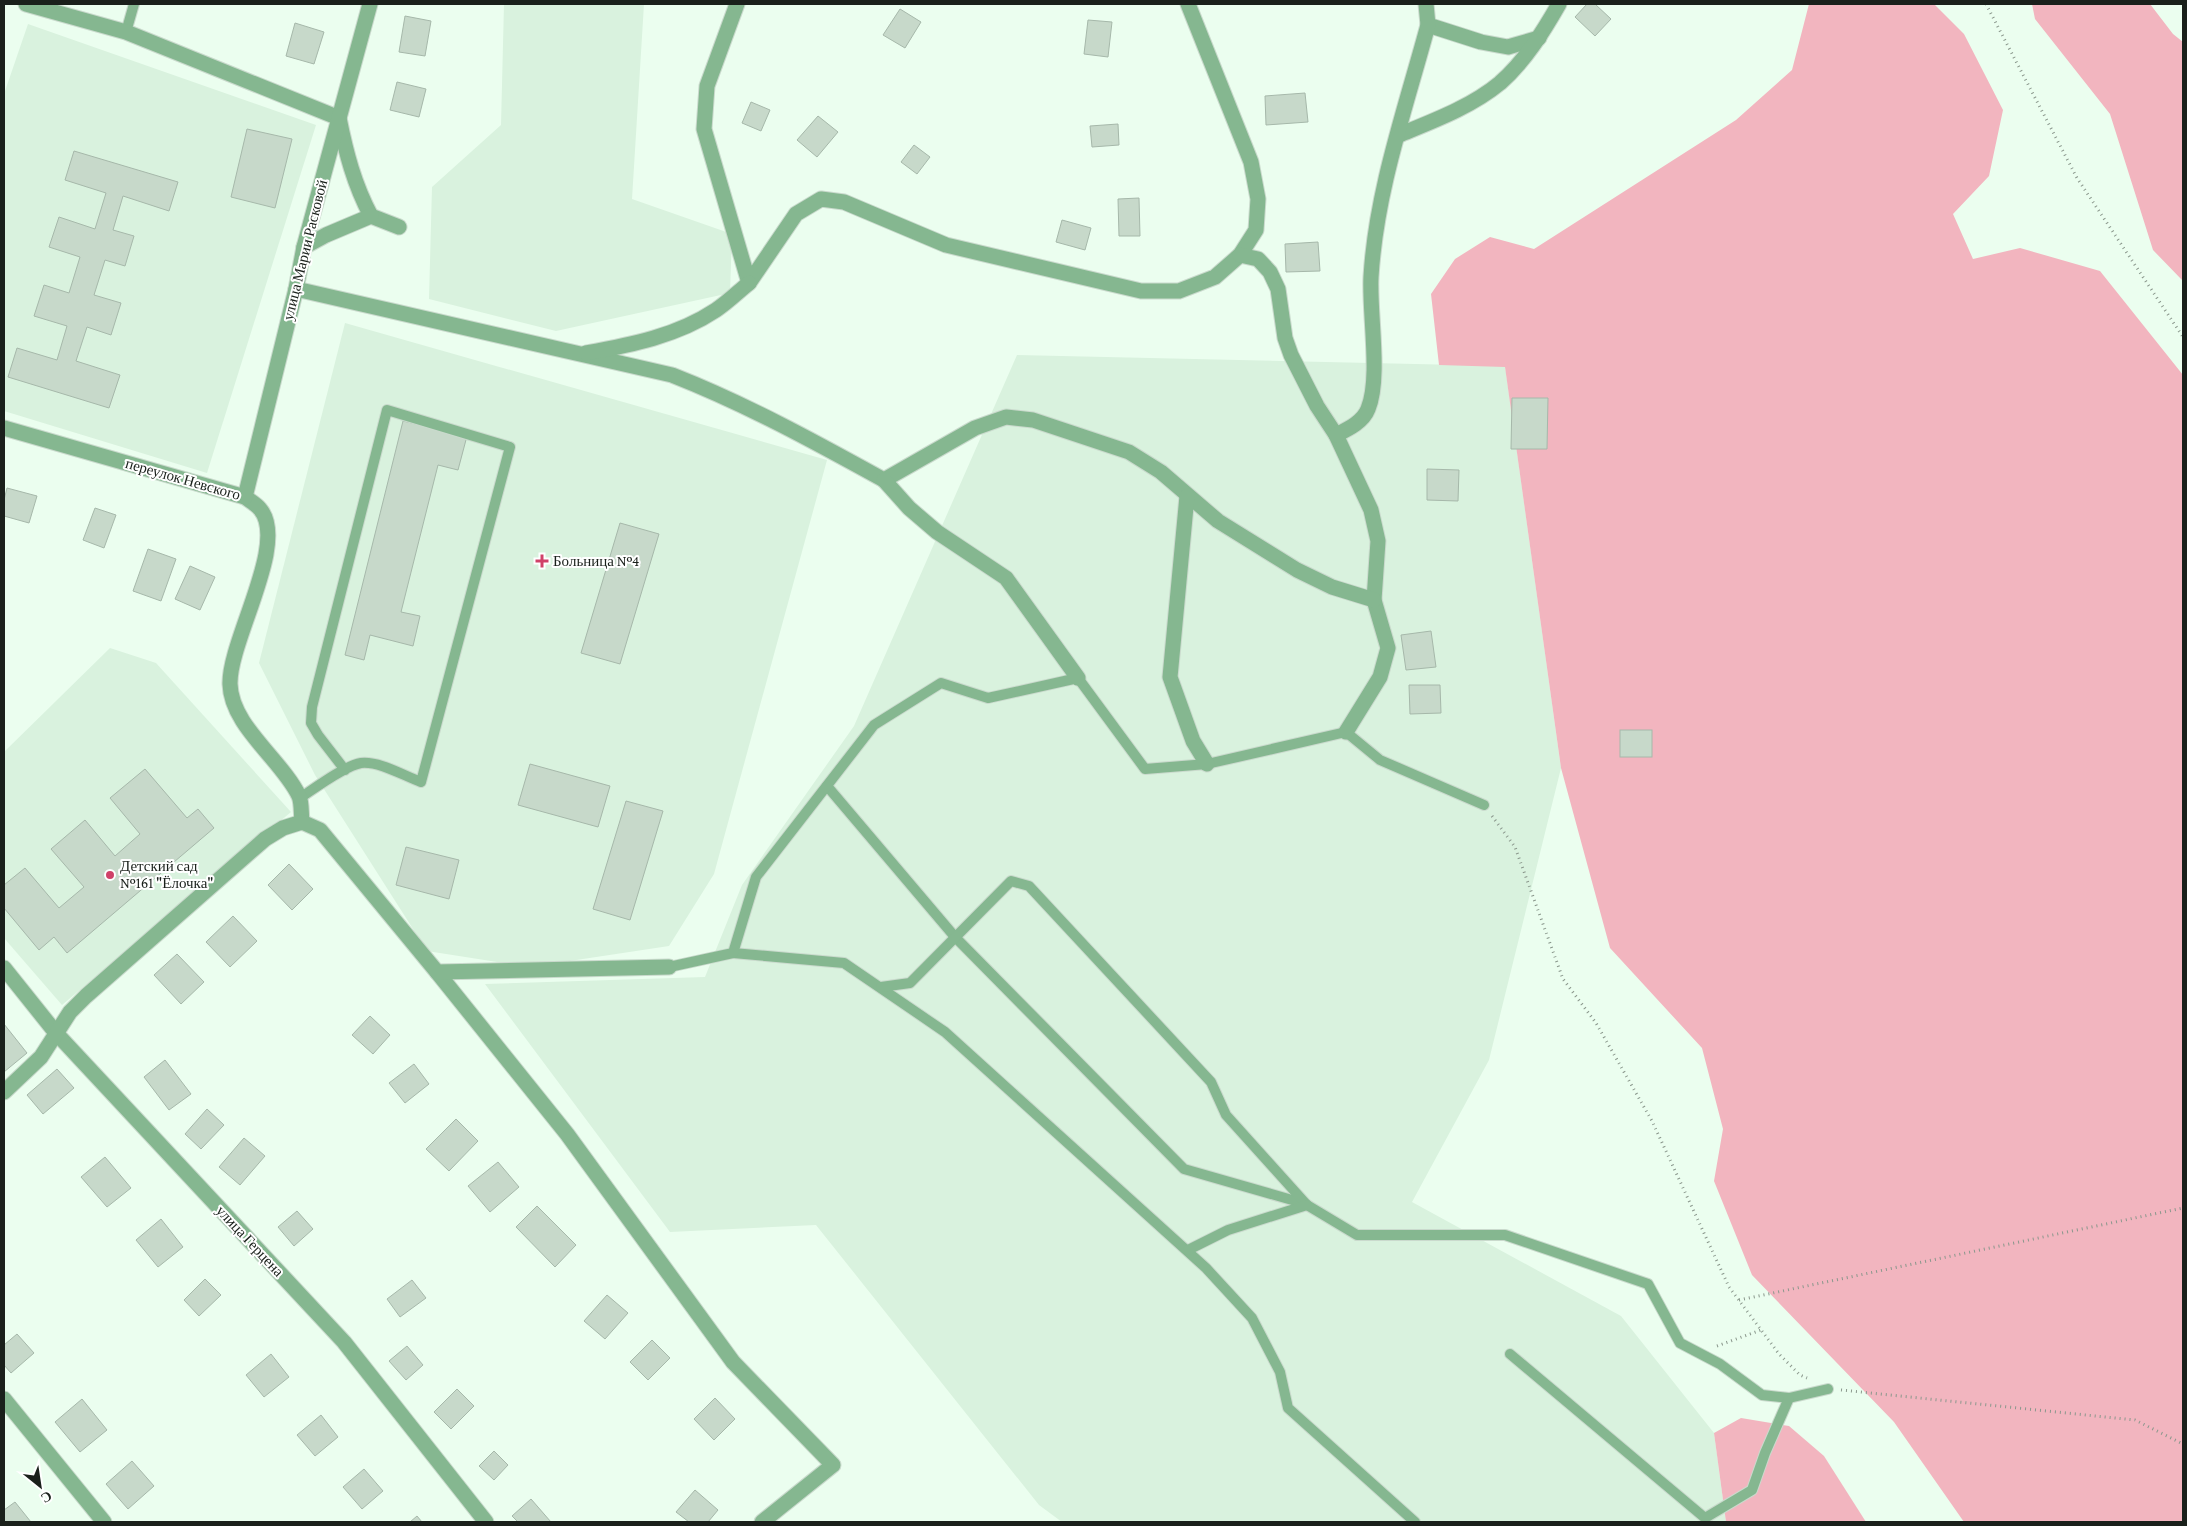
<svg xmlns="http://www.w3.org/2000/svg" width="2187" height="1526" font-family="'Crimson Pro',serif">
<rect width="100%" height="100%" fill="#ebfeef"/>
<!-- built -->
<g fill="#d9f2de">
<polygon points="504,4 644,4 632,199 732,234 730,293 556,331 429,299 432,187 501,125"/>
<polygon points="28,24 316,125 207,473 4,411 4,94"/>
<polygon points="345,323 827,460 714,874 669,946 530,967 427,951 315,775 259,663"/>
<polygon points="1017,355 1505,366 1561,768 1489,1060 1412,1202 1621,1316 1714,1433 1726,1522 1062,1522 1039,1505 816,1225 670,1232 485,984 705,977 742,885 854,726"/>
<polygon points="110,648 156,663 291,812 62,1005 4,938 4,752"/>
</g>
<!-- green -->
<g fill="#f2b5bf">
<polygon points="1809,4 1934,4 1964,34 2003,110 1989,176 1953,214 1973,259 2020,248 2100,271 2183,375 2183,1522 1964,1522 1894,1422 1752,1275 1714,1181 1723,1129 1702,1048 1610,948 1561,768 1505,367 1439,365 1431,294 1455,259 1490,237 1534,249 1736,120 1792,70"/>
<polygon points="2032,4 2150,4 2173,34 2183,42 2183,281 2153,250 2110,114 2035,19"/>
<polygon points="1741,1418 1789,1426 1824,1456 1866,1522 1726,1522 1714,1433"/>
</g>
<!-- building -->
<g fill="#c7d9ca" stroke="#a6b8aa">
<polygon points="1587,4 1595,4 1611,19 1595,36 1575,17"/>
<polygon points="900,9 921,22 905,48 883,35"/>
<polygon points="405,16 431,21 425,56 399,52"/>
<polygon points="1088,20 1112,22 1108,57 1084,54"/>
<polygon points="295,23 324,32 314,64 286,56"/>
<polygon points="397,82 426,89 419,117 390,110"/>
<polygon points="1305,93 1308,122 1266,125 1265,96"/>
<polygon points="751,102 770,110 761,131 742,123"/>
<polygon points="818,116 838,132 817,157 797,140"/>
<polygon points="1118,124 1119,145 1092,147 1090,126"/>
<polygon points="247,129 292,139 275,208 231,197"/>
<polygon points="914,145 930,157 917,174 901,162"/>
<polygon points="74,151 178,182 169,211 123,196 113,230 134,236 125,266 105,260 94,295 121,303 111,335 87,327 76,361 120,375 109,408 8,377 17,348 57,360 67,326 34,316 44,285 69,293 80,257 49,247 59,217 95,229 106,193 65,180"/>
<polygon points="1139,198 1140,236 1119,236 1118,199"/>
<polygon points="1062,220 1091,228 1085,250 1056,242"/>
<polygon points="1318,242 1320,271 1286,272 1285,244"/>
<polygon points="1512,398 1548,398 1547,449 1511,449"/>
<polygon points="403,421 467,436 458,470 438,465 401,612 420,616 413,646 370,635 364,660 345,655"/>
<polygon points="1427,469 1459,470 1458,501 1427,500"/>
<polygon points="7,488 37,496 29,523 4,516 4,500"/>
<polygon points="95,508 116,515 104,548 83,540"/>
<polygon points="620,523 659,534 620,664 581,653"/>
<polygon points="148,549 176,559 161,601 133,591"/>
<polygon points="190,566 215,577 200,610 175,599"/>
<polygon points="1431,631 1436,667 1406,670 1401,635"/>
<polygon points="1409,685 1440,685 1441,713 1410,714"/>
<rect x="1620" y="730" width="32" height="27"/>
<polygon points="530,764 610,786 598,827 518,805"/>
<polygon points="145,769 187,818 198,809 214,828 67,953 54,937 39,950 4,908 4,885 25,868 59,908 84,887 51,849 85,820 115,856 140,834 110,798"/>
<polygon points="626,801 663,811 630,920 593,909"/>
<polygon points="406,847 459,860 449,899 396,885"/>
<polygon points="289,864 313,889 292,910 268,885"/>
<polygon points="233,916 257,941 230,967 206,942"/>
<polygon points="177,954 204,982 181,1004 154,975"/>
<polygon points="370,1016 390,1035 373,1054 352,1035"/>
<polygon points="4,1024 27,1053 4,1072"/>
<polygon points="165,1060 191,1094 169,1110 144,1077"/>
<polygon points="414,1064 429,1084 405,1103 389,1083"/>
<polygon points="57,1069 74,1088 43,1114 27,1095"/>
<polygon points="207,1109 224,1125 201,1149 185,1134"/>
<polygon points="456,1119 478,1141 449,1171 426,1149"/>
<polygon points="244,1138 265,1156 240,1185 219,1167"/>
<polygon points="105,1157 131,1188 107,1207 81,1177"/>
<polygon points="498,1162 519,1187 490,1212 468,1186"/>
<polygon points="537,1206 576,1245 555,1267 516,1227"/>
<polygon points="297,1211 313,1229 294,1246 278,1227"/>
<polygon points="161,1219 183,1247 158,1267 136,1240"/>
<polygon points="205,1279 221,1295 199,1316 184,1300"/>
<polygon points="412,1280 426,1298 400,1317 387,1299"/>
<polygon points="607,1295 628,1313 605,1339 584,1321"/>
<polygon points="17,1334 34,1353 11,1373 4,1365 4,1345"/>
<polygon points="652,1340 670,1358 648,1380 630,1362"/>
<polygon points="407,1346 423,1365 406,1380 389,1361"/>
<polygon points="271,1354 289,1377 264,1397 246,1375"/>
<polygon points="457,1389 474,1406 451,1429 434,1412"/>
<polygon points="715,1398 735,1419 714,1440 694,1419"/>
<polygon points="82,1399 107,1430 80,1452 55,1422"/>
<polygon points="321,1415 338,1437 315,1456 297,1435"/>
<polygon points="494,1451 508,1465 494,1480 479,1466"/>
<polygon points="132,1461 154,1486 128,1509 106,1484"/>
<polygon points="364,1469 383,1491 362,1509 343,1487"/>
<polygon points="695,1490 718,1510 708,1522 689,1522 676,1512"/>
<polygon points="531,1499 551,1522 518,1522 512,1516"/>
<polygon points="15,1502 31,1522 4,1522 4,1510"/>
<polygon points="417,1516 422,1522 410,1522"/>
</g>
<g fill="none" stroke-linecap="round" stroke-linejoin="round">
<!-- service casing -->
<g stroke="#cadacd" stroke-width="12">
<g id="service">
<polyline points="126,32 134,4"/>
<polyline points="827,786 955,937 1184,1169 1306,1204"/>
<path d="M300,798C315,788 344,766 361,763C380,761 404,776 421,782L510,447L387,410L312,707L311,723L318,735L345,770"/>
<polyline points="733,953 844,963 945,1032 1206,1268 1252,1318 1280,1372 1288,1408 1415,1522"/>
<polyline points="669,967 733,953 756,877 874,725 941,683 988,698 1078,678 1145,769 1207,764 1346,732 1380,760 1484,805"/>
<polyline points="881,987 910,983 1011,881 1029,886 1211,1082 1226,1115 1307,1205 1357,1235 1505,1235 1648,1284 1680,1343 1720,1364 1762,1395 1789,1398 1828,1389"/>
<polyline points="1188,1250 1228,1230 1307,1205"/>
<polyline points="1510,1354 1705,1518 1752,1490 1765,1453 1789,1398"/>
</g>
</g>
<!-- minor casing -->
<g stroke="#cadacd" stroke-width="17">
<g id="minor">
<path d="M26,4L126,32L339,118C346,153 354,184 371,216L399,227"/>
<polyline points="737,4 707,86 704,129 749,283 796,214 821,199 844,202 946,245 1141,291 1179,291 1215,277 1240,255 1256,230 1258,199 1251,162 1188,4"/>
<polyline points="1428,25 1481,42 1508,47 1539,38"/>
<path d="M1399,135C1433,121 1471,107 1500,83C1525,61 1543,32 1559,4"/>
<polyline points="304,247 326,235 371,216"/>
<polyline points="1240,255 1258,259 1270,272 1278,289 1285,338 1291,355 1317,406 1336,435 1371,510 1378,541 1374,600 1388,648 1380,677 1346,732"/>
<path d="M296,289L672,375C746,404 815,442 884,480L975,428L1006,417L1033,420L1129,452L1161,472L1218,521L1297,570L1332,587L1374,600"/>
<path d="M586,353C631,345 677,336 716,310C728,302 738,292 749,283"/>
<path d="M4,428L245,497C250,501 256,504 260,509C289,543 229,640 230,684C231,726 282,760 299,796C302,803 301,814 302,822"/>
<path d="M1336,435C1348,429 1363,422 1368,409C1381,378 1369,313 1371,277C1376,191 1406,107 1428,25L1426,4"/>
<polyline points="884,480 909,508 937,532 1006,578 1078,678"/>
<polyline points="1187,496 1170,677 1193,741 1207,764"/>
<polyline points="245,497 296,289 304,247 370,4"/>
<polyline points="4,968 56,1033 344,1342 486,1522"/>
<polyline points="437,972 567,1134 733,1362 833,1465 762,1522"/>
<polyline points="4,1092 41,1057 70,1012 86,996 265,839 283,828 302,822 320,830 437,972 669,967"/>
<polyline points="4,1399 104,1522"/>
</g>
</g>
<!-- path -->
<g stroke="#8a978c" stroke-width="3" stroke-dasharray="1 4" stroke-linecap="butt">
<polyline points="1986,4 2077,178 2183,337"/>
<polyline points="1492,816 1515,847 1563,979 1596,1023 1652,1121 1729,1287 1779,1354 1800,1375 1807,1378"/>
<polyline points="1739,1300 2183,1208"/>
<polyline points="1717,1346 1761,1330"/>
<polyline points="1841,1390 2135,1420 2183,1444"/>
</g>
<!-- service -->
<use href="#service" stroke="#85b790" stroke-width="10"/>
<!-- minor -->
<use href="#minor" stroke="#85b790" stroke-width="15"/>
</g>
<!-- markers -->
<g fill="#d04169" stroke="#fff" stroke-width="2">
<path d="M539.5 553.5h5v5h5v5h-5v5h-5v-5h-5v-5h5z"/>
<circle cx="110" cy="875" r="5"/>
</g>
<g text-anchor="middle" stroke-width="4" stroke-linejoin="round" paint-order="stroke">
<!-- street labels -->
<g font-size="15" fill="#1a201b" stroke="#fff">
<text transform="translate(305 250) rotate(-76)" y="5">улица Марии Расковой</text>
<text transform="translate(183 479) rotate(16)" y="5">переулок Невского</text>
<text transform="translate(250 1241) rotate(47)" y="5">улица Герцена</text>
</g>
<!-- poi labels -->
<g font-size="15" fill="#1a201b" stroke="#fff" text-anchor="start">
<text x="553" y="566">Больница №4</text>
<text x="120" y="871">Детский сад<tspan x="120" dy="17">№161 "Ёлочка"</tspan></text>
</g>
</g>
<!-- border -->
<rect width="2187" height="1526" fill="none" stroke="#1a201b" stroke-width="10"/>
<!-- north arrow -->
<g transform="translate(40 1486) rotate(150)" stroke="#ffffff" stroke-width="4" paint-order="stroke">
<path d="M0-4L9 19L0 12L-9 19Z" fill="#1a201b"/>
<text y="-8" font-size="14" font-weight="bold" text-anchor="middle" fill="#1a201b">С</text>
</g>
</svg>
